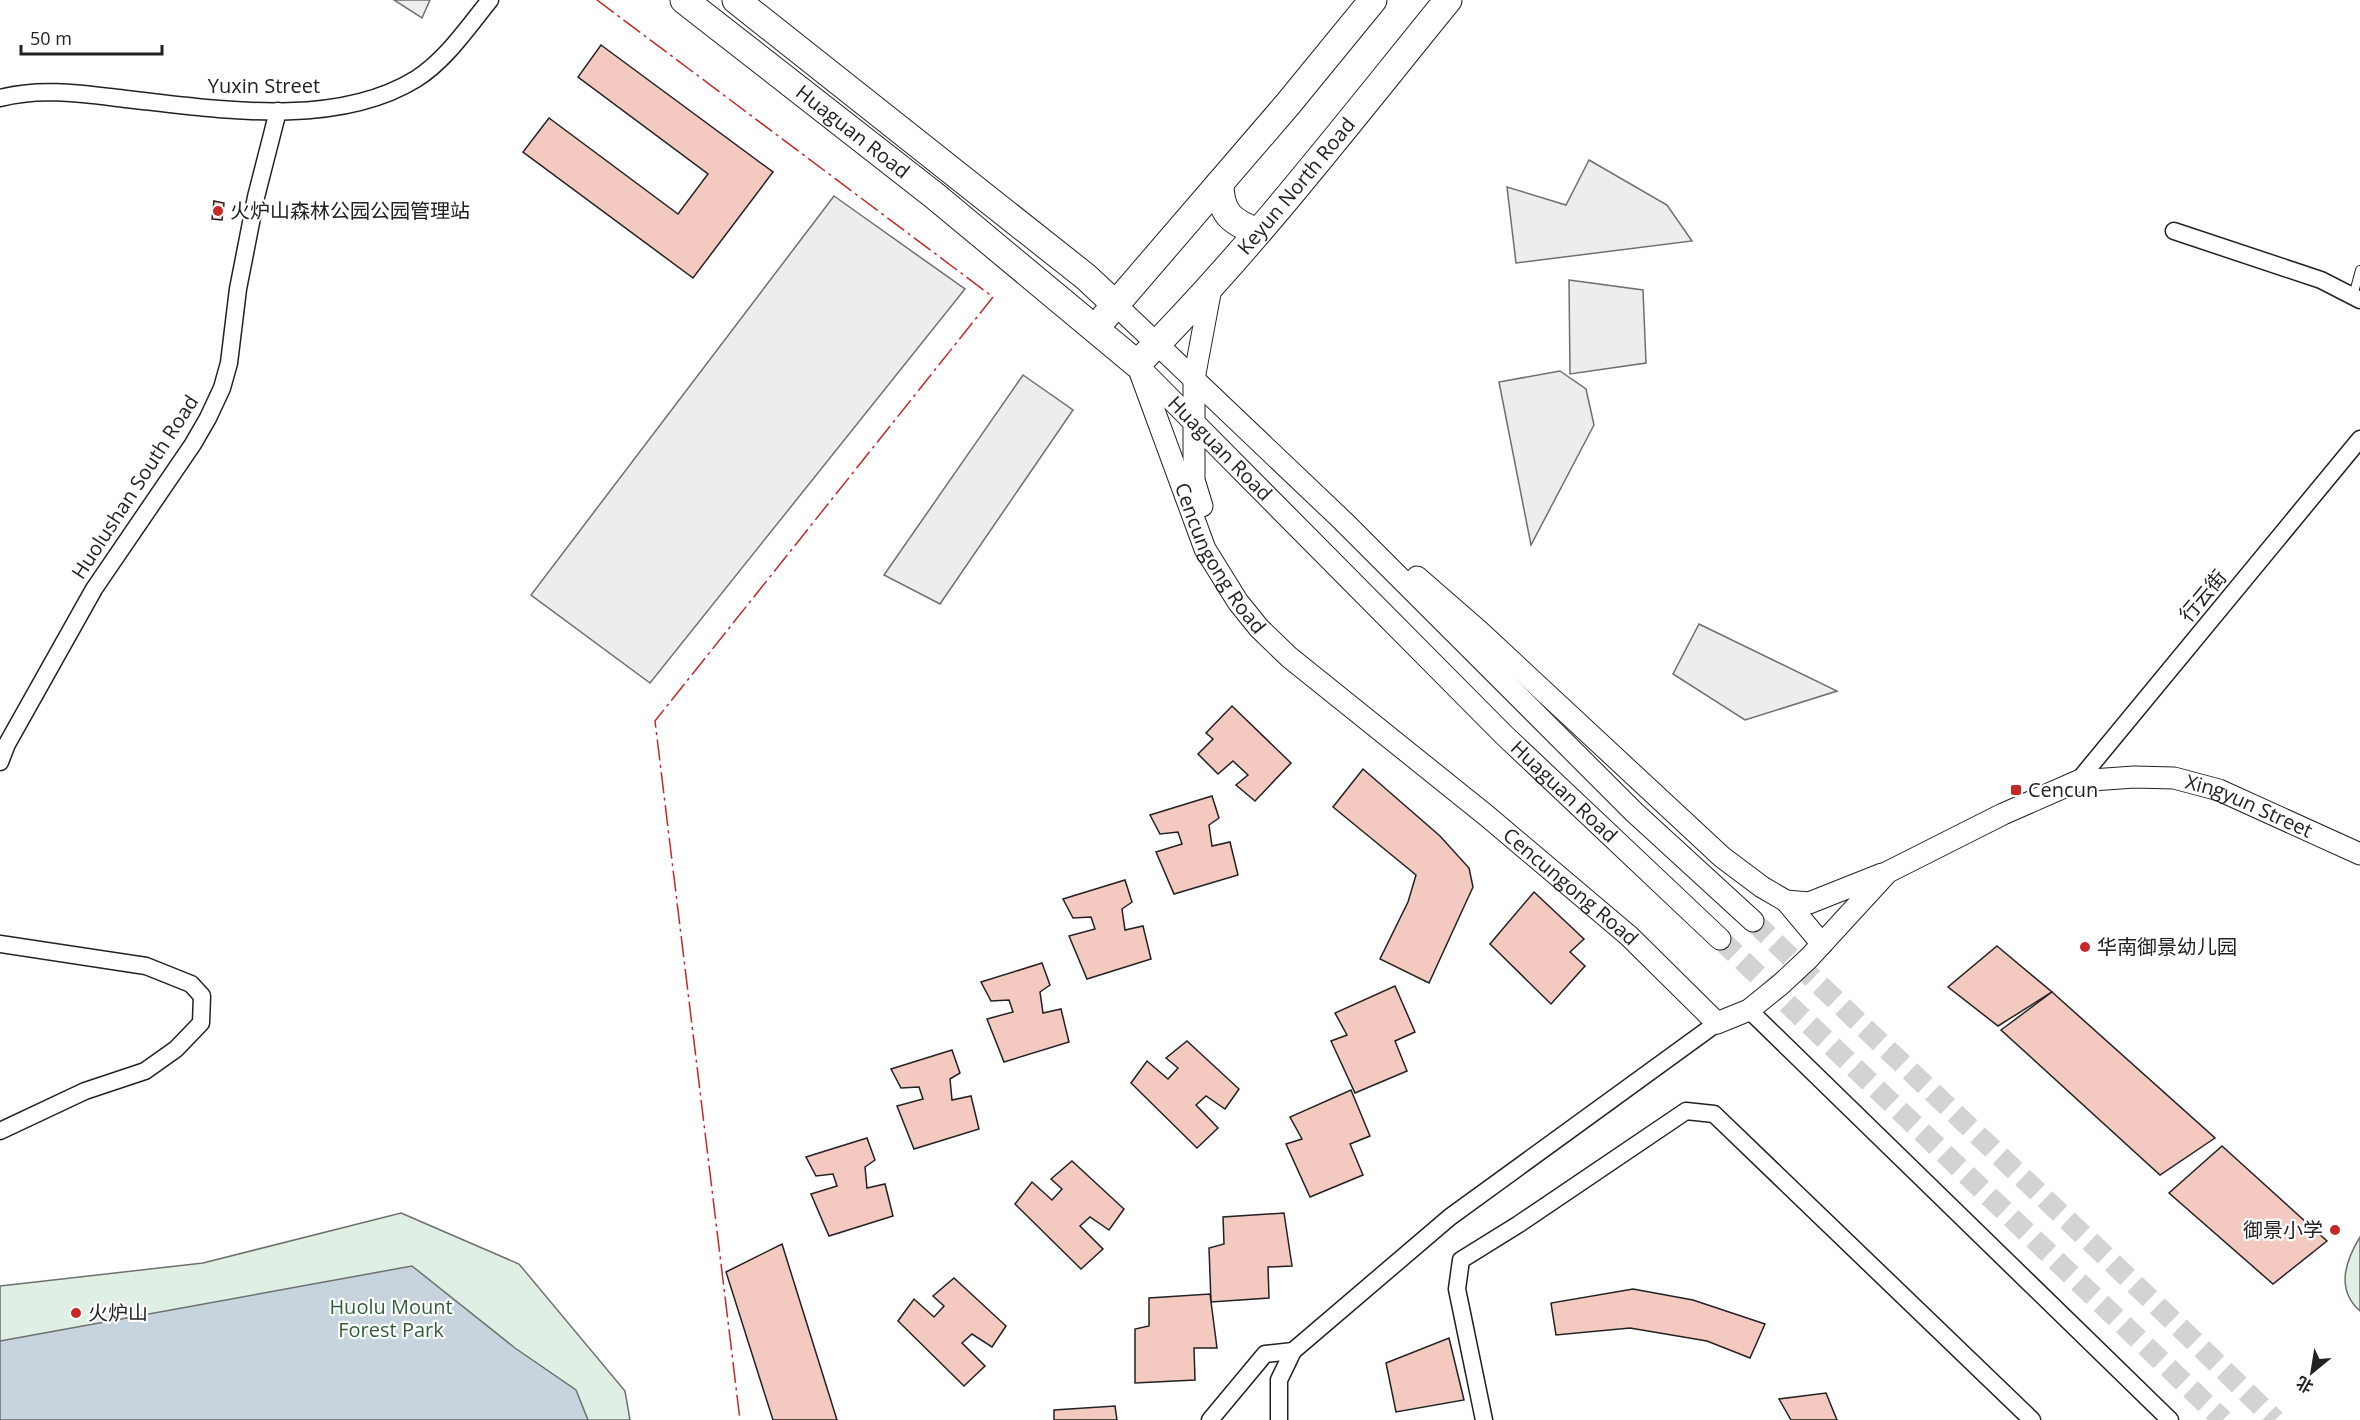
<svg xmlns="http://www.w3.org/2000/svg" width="2360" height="1420" font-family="'Open Sans','Noto Sans SC',sans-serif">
<rect width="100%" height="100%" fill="#fff"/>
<!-- green -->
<g fill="#e0efe3" stroke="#6f6f6f" stroke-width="1.5">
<polygon points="401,1213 519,1264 625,1391 630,1420 0,1420 0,1286 203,1263"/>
<path d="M2360,1237V1311C2335,1289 2346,1260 2360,1237Z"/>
</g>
<!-- parking -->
<g fill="#ededed" stroke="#6f6f6f" stroke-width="1.5">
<polygon points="394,0 430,0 422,18"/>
<polygon points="1589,160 1667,205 1692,241 1516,263 1507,187 1566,205"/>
<polygon points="834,196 965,289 650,683 531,595"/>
<polygon points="1569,280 1643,290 1646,363 1570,374"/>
<polygon points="1560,371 1586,389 1594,425 1531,545 1499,382"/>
<polygon points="1023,375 1073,410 940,604 884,575"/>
<polygon points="1699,624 1837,691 1745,720 1673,674"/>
</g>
<!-- water -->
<polygon fill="#c7d3dd" stroke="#6f6f6f" stroke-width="1.5" points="412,1266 515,1348 576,1390 588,1420 0,1420 0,1341"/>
<!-- building -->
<g fill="#f3c9c0" stroke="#222" stroke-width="1.5">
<polygon points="601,45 773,172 693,278 523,152 549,118 678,214 708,174 578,77"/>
<polygon points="214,201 224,203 222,220 212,219"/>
<polygon points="1232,706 1291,763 1255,801 1236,785 1248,775 1233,761 1218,774 1198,754 1213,739 1206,733"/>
<polygon points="1363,769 1440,836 1469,868 1473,887 1429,983 1380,959 1408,902 1416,875 1333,807"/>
<polygon points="1212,796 1219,818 1209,825 1212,846 1230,842 1238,875 1174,894 1156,852 1182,844 1178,832 1160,834 1150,815"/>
<polygon points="1125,880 1132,902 1122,909 1125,930 1143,926 1151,959 1087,979 1069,936 1095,929 1091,917 1073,918 1063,899"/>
<polygon points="1534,892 1584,939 1570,952 1585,966 1551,1004 1490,944"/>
<polygon points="1997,946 2052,992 1998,1026 1948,987"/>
<polygon points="1042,963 1050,985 1040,992 1043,1013 1061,1009 1069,1042 1004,1062 987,1019 1013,1012 1009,1000 991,1001 981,982"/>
<polygon points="1395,986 1415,1032 1395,1041 1407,1071 1355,1093 1331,1041 1347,1035 1335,1013"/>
<polygon points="2052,992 2215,1138 2160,1175 2001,1030"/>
<polygon points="1187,1041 1239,1089 1225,1109 1206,1096 1196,1105 1218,1128 1197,1148 1131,1083 1147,1061 1168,1079 1178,1068 1166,1058"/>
<polygon points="952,1050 960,1073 950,1079 952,1100 971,1096 979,1129 914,1149 897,1106 923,1099 919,1087 901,1088 891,1069"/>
<polygon points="1351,1090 1370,1136 1350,1144 1363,1175 1310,1197 1286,1144 1302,1139 1290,1117"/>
<polygon points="867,1138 875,1160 865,1167 867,1188 885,1184 893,1216 829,1236 811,1194 837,1186 833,1174 816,1176 806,1157"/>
<polygon points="2222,1146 2327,1241 2273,1284 2169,1193"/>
<polygon points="1072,1161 1124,1209 1109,1230 1090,1217 1080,1226 1103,1249 1081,1269 1015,1204 1032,1182 1052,1200 1062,1189 1051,1179"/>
<polygon points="1284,1213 1292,1266 1268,1267 1269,1298 1211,1302 1209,1248 1224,1244 1223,1217"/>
<polygon points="782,1244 837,1420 773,1420 726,1272"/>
<polygon points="954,1278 1006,1326 992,1347 972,1334 962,1343 985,1366 964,1386 898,1321 914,1299 934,1317 944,1306 933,1296"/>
<polygon points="1633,1289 1693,1300 1765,1324 1750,1358 1707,1341 1630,1328 1556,1335 1551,1303"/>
<polygon points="1210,1294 1217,1348 1194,1348 1195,1380 1135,1383 1135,1329 1149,1326 1149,1298"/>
<polygon points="1449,1338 1464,1400 1396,1412 1386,1363"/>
<polygon points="1826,1393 1837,1420 1791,1420 1779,1399"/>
<polygon points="1115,1406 1117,1420 1054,1420 1054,1410"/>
</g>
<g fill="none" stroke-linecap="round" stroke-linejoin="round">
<!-- tertiary-tunnel -->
<g stroke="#d3d3d3" stroke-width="21" stroke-dasharray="21 10" stroke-linecap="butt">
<path d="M1753,921C1926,1088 2103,1251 2275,1420"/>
<polyline points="1720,939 2223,1420"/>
</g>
<!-- service casing -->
<g stroke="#222" stroke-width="10">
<polyline id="service" points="2353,296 2360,270"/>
</g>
<!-- minor casing -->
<g stroke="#222" stroke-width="19">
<g id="minor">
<path d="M0,98C41,87 84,94 126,99C216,109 335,129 416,79C446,60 468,27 490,0"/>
<polyline points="2174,231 2321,280 2360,300"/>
<polyline points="0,762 7,744 94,589 193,444 208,418 222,388 229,363 238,289 256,197 278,111"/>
<polyline points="2078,781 2360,439"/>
<polyline points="0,944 146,966 191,984 202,996 201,1023 176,1049 145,1071 85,1091 0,1131"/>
<polyline points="1749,1010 2170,1420"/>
<polyline points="1210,1420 1265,1354 1293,1351"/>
<polyline points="1279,1420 1279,1380 1293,1351 1450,1217 1717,1023"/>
<polyline points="1484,1420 1457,1289 1461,1260 1519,1224 1686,1111 1714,1114 2032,1420"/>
</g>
</g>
<!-- tertiary casing -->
<g stroke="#222" stroke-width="23">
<g id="tertiary">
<polyline points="1116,305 1343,521 1634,812 1753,921"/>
<path id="s1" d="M1137,364L1205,549L1238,602L1259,628L1289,657L1487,816L1629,936L1717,1023L1749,1010L1780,985L1809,958L1888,872L2003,814L2078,781L2134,777L2174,778L2219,790L2360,854"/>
<path id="s2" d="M1141,369L1504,735L1720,939"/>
<polyline points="1202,506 1194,480 1194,379 1211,288"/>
<polyline points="1417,577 1479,631 1722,857 1762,887 1786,901 1822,944"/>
<polyline points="1786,901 1809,903 1882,874"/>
</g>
</g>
<!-- primary casing -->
<g stroke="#222" stroke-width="29">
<g id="primary">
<path id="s3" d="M684,0L935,196L1137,364C1250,251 1347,124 1448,0"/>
<polyline points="736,0 1086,277 1116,305"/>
<path d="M1220,183C1220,213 1231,222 1258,232"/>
<polyline points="1104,318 1288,104 1373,0"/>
</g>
</g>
<!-- service -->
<use href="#service" stroke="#fff" stroke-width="8"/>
<!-- minor -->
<use href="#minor" stroke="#fff" stroke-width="16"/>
<!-- tertiary -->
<use href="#tertiary" stroke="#fff" stroke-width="21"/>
<!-- primary -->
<use href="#primary" stroke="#fff" stroke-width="27"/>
<!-- power -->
<polyline stroke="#c62828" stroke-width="1.5" stroke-dasharray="21 4.5 3 4.5" stroke-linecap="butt" points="597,0 993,297 655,721 740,1420"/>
</g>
<!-- markers -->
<g fill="#c62828" stroke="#fff" stroke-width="2">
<circle cx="218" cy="211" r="6"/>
<rect x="2010" y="784" width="12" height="12" rx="3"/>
<circle cx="2085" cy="947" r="6"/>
<circle cx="2335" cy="1230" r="6"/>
<circle cx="76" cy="1313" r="6"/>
</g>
<g text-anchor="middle" stroke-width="4.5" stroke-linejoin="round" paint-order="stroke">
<!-- street labels -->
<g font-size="20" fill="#222" stroke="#fff">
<text x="264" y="93">Yuxin Street</text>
<text dy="7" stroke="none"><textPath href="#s3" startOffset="214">Huaguan Road</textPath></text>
<text dy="7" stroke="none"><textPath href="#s3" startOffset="820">Keyun North Road</textPath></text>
<text dy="7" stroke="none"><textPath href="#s2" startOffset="112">Huaguan Road</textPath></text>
<text transform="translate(135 487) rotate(-57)" y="7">Huolushan South Road</text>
<text dy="7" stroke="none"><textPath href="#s1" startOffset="212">Cencungong Road</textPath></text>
<text transform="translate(2203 596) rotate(-50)" y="7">行云街</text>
<text dy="7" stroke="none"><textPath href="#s2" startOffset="598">Huaguan Road</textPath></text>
<text dy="7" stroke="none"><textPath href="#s1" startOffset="1516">Xingyun Street</textPath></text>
<text dy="7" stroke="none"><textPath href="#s1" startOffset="698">Cencungong Road</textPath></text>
</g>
<!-- poi labels -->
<g font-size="20" fill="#222" stroke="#fff" text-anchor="start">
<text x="230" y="218">火炉山森林公园公园管理站</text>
<text x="2028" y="797">Cencun</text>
<text x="2097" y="954">华南御景幼儿园</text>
<text x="2323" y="1237" text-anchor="end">御景小学</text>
<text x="88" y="1320">火炉山</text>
</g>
<!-- park labels -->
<g font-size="20" fill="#2f5e38" stroke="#fff">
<text x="391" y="1314">Huolu Mount<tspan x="391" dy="23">Forest Park</tspan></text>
</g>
</g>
<!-- north arrow -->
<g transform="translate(2312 1372) rotate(210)" stroke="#ffffff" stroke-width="4.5" paint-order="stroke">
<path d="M0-4.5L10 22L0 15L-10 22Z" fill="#222222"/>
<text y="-9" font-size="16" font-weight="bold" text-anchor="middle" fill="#222222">北</text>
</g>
<!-- scale -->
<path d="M21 45v9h141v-9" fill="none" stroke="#222222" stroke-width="3"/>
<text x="30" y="45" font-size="18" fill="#222222" stroke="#ffffff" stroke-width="4.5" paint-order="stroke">50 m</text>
</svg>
